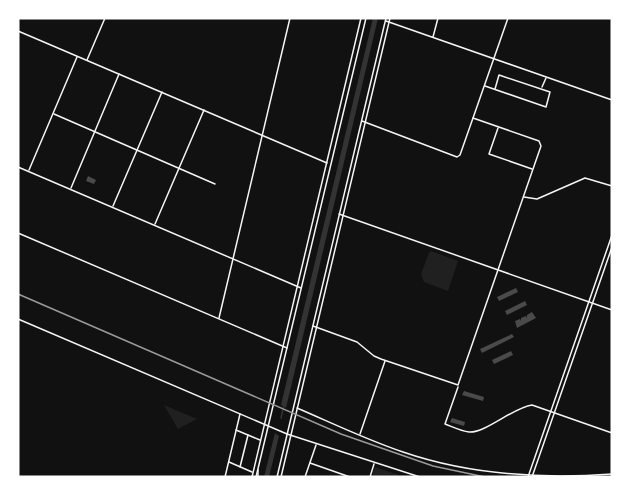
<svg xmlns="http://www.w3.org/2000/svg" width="630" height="495" font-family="'DejaVu Sans',sans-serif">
<rect width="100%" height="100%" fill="#111"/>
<!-- green -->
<g fill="#202020">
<polygon points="431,251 458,261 448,291 424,282 421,274 429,253"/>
<polygon points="164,405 197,419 178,429"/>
<polygon points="375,467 399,475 398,477 372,477"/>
</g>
<!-- water -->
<g fill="#333">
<polygon points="373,18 378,18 286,408 281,405"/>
<polygon points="275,433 279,436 269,477 264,477"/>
</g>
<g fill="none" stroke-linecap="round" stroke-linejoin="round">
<!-- stream -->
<polyline stroke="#333" stroke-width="1.5" points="281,418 284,405"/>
</g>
<!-- building -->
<g fill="#4a4a4a">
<polygon points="88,176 96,180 94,184 86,181"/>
<polygon points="516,288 518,292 499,301 497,297"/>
<polygon points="525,301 527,305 507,315 505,311"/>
<polygon points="532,312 536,318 517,328 515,321 520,319 521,321 521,318 526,316 527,318 527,315"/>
<polygon points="512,334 514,337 482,353 480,349"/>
<polygon points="511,351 513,355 494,364 492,360"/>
<polygon points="464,391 484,397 483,401 462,395"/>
<polygon points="452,418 465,422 464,426 450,422"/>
</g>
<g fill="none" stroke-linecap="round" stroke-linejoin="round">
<!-- minor -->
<g stroke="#f5f5f5" stroke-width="1.5">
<polyline points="433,37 438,18"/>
<polyline points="485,86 546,107 550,92 499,75 495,89"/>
<polyline points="542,87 546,78"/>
<polyline points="54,114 215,184"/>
<polyline points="362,121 457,157 460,155 473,118"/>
<polyline points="498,128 489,154 532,169"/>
<polyline points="524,197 537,199 585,178 612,186"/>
<path d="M458,387L445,424C453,427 461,431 469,432C486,433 512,408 532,405L612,433"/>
<polyline points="236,430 260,440"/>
<polyline points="360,434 385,361"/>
<polyline points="229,462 252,472"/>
<polyline points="310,463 350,477"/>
<polyline points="240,467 248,435"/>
<polyline points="225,477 240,414"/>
<polyline points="305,477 316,445"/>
<polyline points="370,477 374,464"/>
</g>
<!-- tertiary -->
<g stroke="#f5f5f5" stroke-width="1.5">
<polyline points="386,21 612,100"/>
<polyline points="18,31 327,163"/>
<polyline points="87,60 105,18"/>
<polyline points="18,167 301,288"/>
<polyline points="29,170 77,57"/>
<polyline points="71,188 119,74"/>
<polyline points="113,206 162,92"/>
<polyline points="339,214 612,310"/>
<polyline points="155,224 204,110"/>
<polyline points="18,233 287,348"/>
<polyline points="219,318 290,18"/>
<polyline points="18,319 287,434 420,477"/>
<polyline points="313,326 357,342 374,356 381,359 458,385 541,146 539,141 473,118 508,18"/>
<path d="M297,408C332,423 367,440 403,452C470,475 542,479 612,474"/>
<polyline points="252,477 361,18"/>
<polyline points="256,477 366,18"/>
<polyline points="258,477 258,470"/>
<polyline points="277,477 386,18"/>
<polyline points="281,477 390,18"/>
<polyline points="528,477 612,235"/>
<polyline points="532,477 612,247"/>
</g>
<!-- rail -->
<polyline stroke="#9a9a9a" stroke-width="1.5" points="18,294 341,434 433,466 485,477"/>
</g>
<!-- border -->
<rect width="630" height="495" fill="none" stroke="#ffffff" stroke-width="39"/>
</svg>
